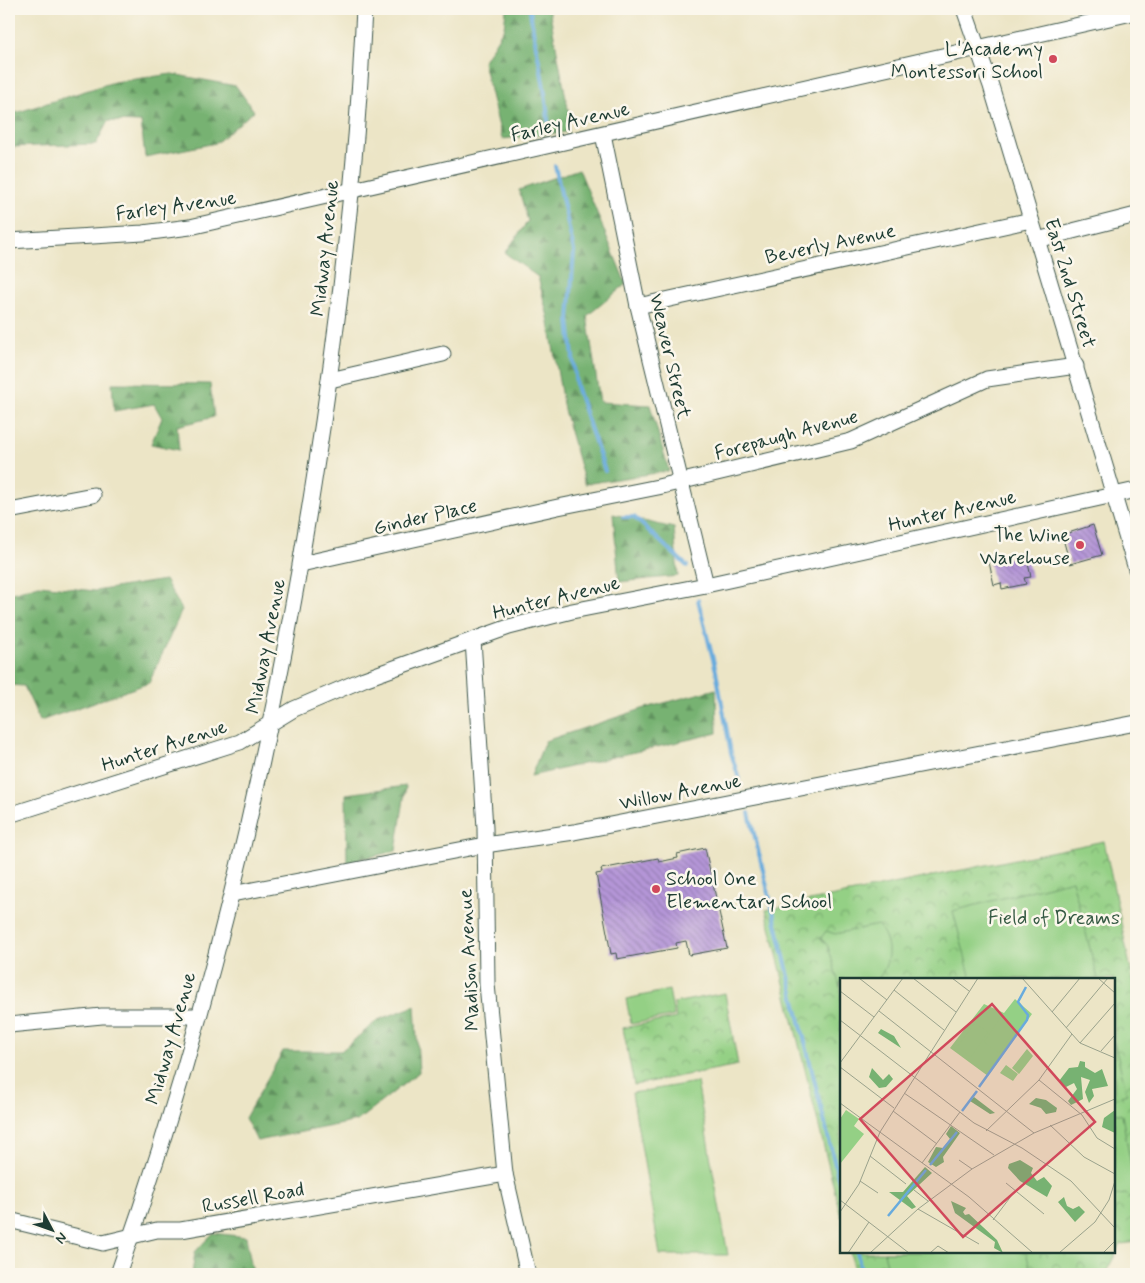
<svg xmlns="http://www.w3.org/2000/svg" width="1145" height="1283" font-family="Mynerve,sans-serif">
<defs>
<pattern id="forest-firs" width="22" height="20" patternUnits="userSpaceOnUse" patternTransform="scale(1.25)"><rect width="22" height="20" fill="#77b272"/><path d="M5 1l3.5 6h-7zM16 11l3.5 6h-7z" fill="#61925e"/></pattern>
<pattern id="park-crowns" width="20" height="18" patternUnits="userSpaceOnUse" patternTransform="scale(1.25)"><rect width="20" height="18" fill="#94d085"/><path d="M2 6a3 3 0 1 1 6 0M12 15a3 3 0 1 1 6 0" fill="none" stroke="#78aa6e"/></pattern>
<pattern id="building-back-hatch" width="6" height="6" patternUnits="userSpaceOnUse" patternTransform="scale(1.25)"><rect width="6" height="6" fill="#b596d8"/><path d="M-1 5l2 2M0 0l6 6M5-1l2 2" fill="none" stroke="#937cb0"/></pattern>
</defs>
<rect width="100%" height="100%" fill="#fbf7ec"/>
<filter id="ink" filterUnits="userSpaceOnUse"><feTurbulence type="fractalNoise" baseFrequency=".02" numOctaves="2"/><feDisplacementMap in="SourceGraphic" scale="10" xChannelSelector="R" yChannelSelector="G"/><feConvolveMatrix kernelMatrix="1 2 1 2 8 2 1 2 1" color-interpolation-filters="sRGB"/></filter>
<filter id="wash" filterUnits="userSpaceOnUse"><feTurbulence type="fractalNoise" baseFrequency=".0096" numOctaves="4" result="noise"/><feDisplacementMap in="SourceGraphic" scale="20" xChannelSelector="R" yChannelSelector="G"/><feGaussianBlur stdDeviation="1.12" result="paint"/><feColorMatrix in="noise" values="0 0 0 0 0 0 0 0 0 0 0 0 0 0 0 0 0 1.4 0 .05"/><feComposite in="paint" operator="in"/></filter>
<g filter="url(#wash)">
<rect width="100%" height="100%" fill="#ece5c6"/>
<!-- forest -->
<g fill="url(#forest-firs)" stroke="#4b7853">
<polygon points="506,9 549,9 569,114 568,132 502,139 483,62 504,28"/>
<polygon points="172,74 236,86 254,111 216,143 145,157 141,122 108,121 96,144 9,147 9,115 114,82"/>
<polygon points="579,169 626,284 587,316 600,402 650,405 669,471 585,484 564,410 548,317 538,277 505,253 528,221 519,190"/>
<polygon points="112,383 210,384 214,417 177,426 179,450 151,444 162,418 154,404 114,411"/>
<polygon points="613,514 674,528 678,576 619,582"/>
<polygon points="165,580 182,610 149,683 40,721 24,686 9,685 9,594 39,585 95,591"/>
<polygon points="716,689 717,733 531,776 545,741 642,709"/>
<polygon points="406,786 396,851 347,862 346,794"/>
<polygon points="415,1006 419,1072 357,1121 257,1141 245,1118 283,1051 341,1051 378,1020"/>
<polygon points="213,1233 246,1237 253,1274 192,1274 195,1252"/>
</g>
<!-- park -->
<g fill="url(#park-crowns)" stroke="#5a865c">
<polygon points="1104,841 1136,995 1136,1242 1121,1244 1105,1274 855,1274 850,1252 1114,1252 1114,979 841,979 841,1217 766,910"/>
<polygon points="725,993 738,1065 634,1085 623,1028 676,1018 674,1003"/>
</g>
<!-- garden -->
<g fill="#94d085" stroke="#5a865c">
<polygon points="1072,880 1098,979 971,979 953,911"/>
<path d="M878,925C892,943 891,962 878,979H841L840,987L828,946L821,938L826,931L835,934Z"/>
<polygon points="669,990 674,1016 631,1024 626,999"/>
<polygon points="1114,1042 1127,1094 1114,1098"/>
<polygon points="697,1082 728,1255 660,1255 632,1093"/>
<polygon points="1114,1113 1122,1115 1134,1183 1136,1183 1136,1197 1130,1197 1125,1194 1114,1196"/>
<polygon points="884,1252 1026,1252 1030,1267 998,1274 889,1274"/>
</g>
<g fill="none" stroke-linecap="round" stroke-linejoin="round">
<!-- stream -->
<g stroke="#68abdd" stroke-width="4">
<path d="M530,9C534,46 546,83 548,121"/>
<polyline points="555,166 574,251 569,320 576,386 605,471"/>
<polyline points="623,517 634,517 687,566"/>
<polyline points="698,600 716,671 731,753 739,779"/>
<polyline points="749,813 841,1189"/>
<polyline points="857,1252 862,1274"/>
</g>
</g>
<g id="blocks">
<!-- building -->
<g fill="url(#building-back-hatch)">
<polygon points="1093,525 1102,555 1070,564 1062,535"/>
<polygon points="1026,554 1031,577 1024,578 1026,584 1002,589 1001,583 994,585 989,562"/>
<polygon points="705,848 727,948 689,955 686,941 676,943 677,948 617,959 616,953 611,954 596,874 602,873 601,869 658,858 659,862 678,858 677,854"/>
</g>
</g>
</g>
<g filter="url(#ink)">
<use href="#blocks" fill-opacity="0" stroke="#3e564a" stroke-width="1"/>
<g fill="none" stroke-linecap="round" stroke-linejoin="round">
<!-- minor casing -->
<g stroke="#3e564a" stroke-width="17">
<g id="minor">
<polyline points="964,9 991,86 1136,569"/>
<polyline points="603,134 638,306 706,585"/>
<polyline points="1037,240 1136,215"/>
<polyline points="9,241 143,233 190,227 1136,12"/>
<polyline points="638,306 1031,220"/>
<polyline points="330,380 443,354"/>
<polyline points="9,511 93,495"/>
<polyline points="301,564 558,507 658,487 851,441 987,379 1076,366"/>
<polyline points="473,640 485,828 487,984 505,1174 528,1274"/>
<polyline points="9,815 240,742 294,709 364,679 509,627 572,611 706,585 1136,490"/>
<polyline points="232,894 485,845 574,832 1136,723"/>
<polyline points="9,1025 102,1016 199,1016"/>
<polyline points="9,1220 103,1243 157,1230 181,1230 505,1174"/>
<path d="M118,1274C209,1017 272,750 314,480C339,324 357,167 364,9"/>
</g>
</g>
<!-- minor -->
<use href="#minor" stroke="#fff" stroke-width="15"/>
</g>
</g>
<!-- markers -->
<g fill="#d1495b" stroke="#fbf7ec" stroke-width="2">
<circle cx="1053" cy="59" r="5"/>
<circle cx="1080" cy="545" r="5"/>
<circle cx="656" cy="889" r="5"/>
</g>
<g text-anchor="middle" stroke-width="5" stroke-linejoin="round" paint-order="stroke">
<!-- poi labels -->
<g font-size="20" fill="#1f3d34" stroke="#fbf7ec" text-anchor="end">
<text x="1043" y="55">L'Academy<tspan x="1043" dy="23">Montessori School</tspan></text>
<text x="1070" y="541">The Wine<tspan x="1070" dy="23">Warehouse</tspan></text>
<text x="666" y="885" text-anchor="start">School One<tspan x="666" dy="23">Elementary School</tspan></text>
</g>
<!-- street labels -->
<g font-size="20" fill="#1f3d34" stroke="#fbf7ec">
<text transform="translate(570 121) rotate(-13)" y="7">Farley Avenue</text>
<text transform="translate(176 205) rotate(-8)" y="7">Farley Avenue</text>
<text transform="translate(830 243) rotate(-12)" y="7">Beverly Avenue</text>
<text transform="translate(324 248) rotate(-84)" y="7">Midway Avenue</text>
<text transform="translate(1071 283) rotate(73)" y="7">East 2nd Street</text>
<text transform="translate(671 356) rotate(77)" y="7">Weaver Street</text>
<text transform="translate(786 434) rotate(-15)" y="7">Forepaugh Avenue</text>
<text transform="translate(952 510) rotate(-13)" y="7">Hunter Avenue</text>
<text transform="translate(425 516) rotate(-13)" y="7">Ginder Place</text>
<text transform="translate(556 597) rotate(-14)" y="7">Hunter Avenue</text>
<text transform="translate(265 646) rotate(-79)" y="7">Midway Avenue</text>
<text transform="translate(164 745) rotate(-18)" y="7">Hunter Avenue</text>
<text transform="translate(680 791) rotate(-11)" y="7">Willow Avenue</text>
<text transform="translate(468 960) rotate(-93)" y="7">Madison Avenue</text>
<text transform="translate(170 1038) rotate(-74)" y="7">Midway Avenue</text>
<text transform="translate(253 1197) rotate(-10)" y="7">Russell Road</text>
</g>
<!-- park labels -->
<g font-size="20" fill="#365a44" stroke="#fbf7ec">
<text x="1054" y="924">Field of Dreams</text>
</g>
</g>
<!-- overview -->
<g transform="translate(840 978)">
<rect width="275" height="275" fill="#ece5c6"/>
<path d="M41,51L54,58L61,70L38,55ZM240,83L245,84V89L255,95L262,91L268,108L252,111L254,118L249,125L245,114L250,102L241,99L243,121L231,127L228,123L237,111L234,105L226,109L219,103L229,90L238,89ZM32,90L43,102L49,96L53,101L46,109L39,110L29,99ZM134,119L155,135L150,136L130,123ZM196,120L206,122L217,130L216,134L206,136L201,130L189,126ZM275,132V155L262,149L264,140ZM111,148L120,155L103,179L104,184L96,189L88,184L96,169L103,170L110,161L106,156ZM180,182L193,190L191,195L197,203L204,199L212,208L207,219L180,203L168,190L169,186ZM85,189L92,195L67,218L76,229L72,231L49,214H63ZM224,219L227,228L233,231L239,228L245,234L235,244L218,224ZM111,223L126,230L123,234L125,237L129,236L157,262L163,275L154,270L155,264L115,235Z" fill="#77b272"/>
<path d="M175,21L192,36L148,98L110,70L144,26L164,35ZM166,87L178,96L173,103L160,95ZM6,132L19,141L14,148L24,156L0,186V141Z" fill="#94d085"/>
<path d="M161,39L176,50L159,75L144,64ZM135,45L148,54L131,79L117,69ZM187,71L193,78L179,96L172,90Z" fill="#94d085"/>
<path fill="none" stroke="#68abdd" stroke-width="2.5" d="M139,109L187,42L188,37L178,24L186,9M122,133L137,113M90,187L117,154M48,238L86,192"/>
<path fill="none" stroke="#9aa28c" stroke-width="1" d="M19,0L47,22M73,0L116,34M112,0L129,13M182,0L240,65L275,80M258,0L275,15M54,12L104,52M0,13L34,39M39,33L194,155M212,34L240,0M0,42L134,145L182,170L231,203L275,250M226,50L268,0M240,65L275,25M261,73L275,57M0,85L63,0M0,89L54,130M199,102L242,137L257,160L275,171M64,115L154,177M0,125L129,219L193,275M53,133L97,166M210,147L244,179L275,196M146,153L199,102L232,56M30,178L66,206M119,182L132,191M82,185L120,134M20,203L38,215M166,205L204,236M74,212L88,223M0,222L69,275M78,231L139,266M0,234L19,206L40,154L138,0M153,242L175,213M8,275L29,244M30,275L78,231L132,191L194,155L275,121M90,275L98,268L109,275M219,275L255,244L269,222L275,203M263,275L275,263"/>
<path fill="#d1495b" fill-opacity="0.15" stroke="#d1495b" stroke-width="2.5" d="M152,26L255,144L123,259L20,141Z"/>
<rect width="275" height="275" fill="none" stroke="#1f3d34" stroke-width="2.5"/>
</g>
<!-- margin -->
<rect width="1145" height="1283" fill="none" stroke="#fbf7ec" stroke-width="30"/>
<!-- north arrow -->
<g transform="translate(52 1230) rotate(131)" stroke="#fbf7ec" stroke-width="4" paint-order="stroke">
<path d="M0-4L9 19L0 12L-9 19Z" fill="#1f3d34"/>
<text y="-8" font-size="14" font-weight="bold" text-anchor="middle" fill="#1f3d34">N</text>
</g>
</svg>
